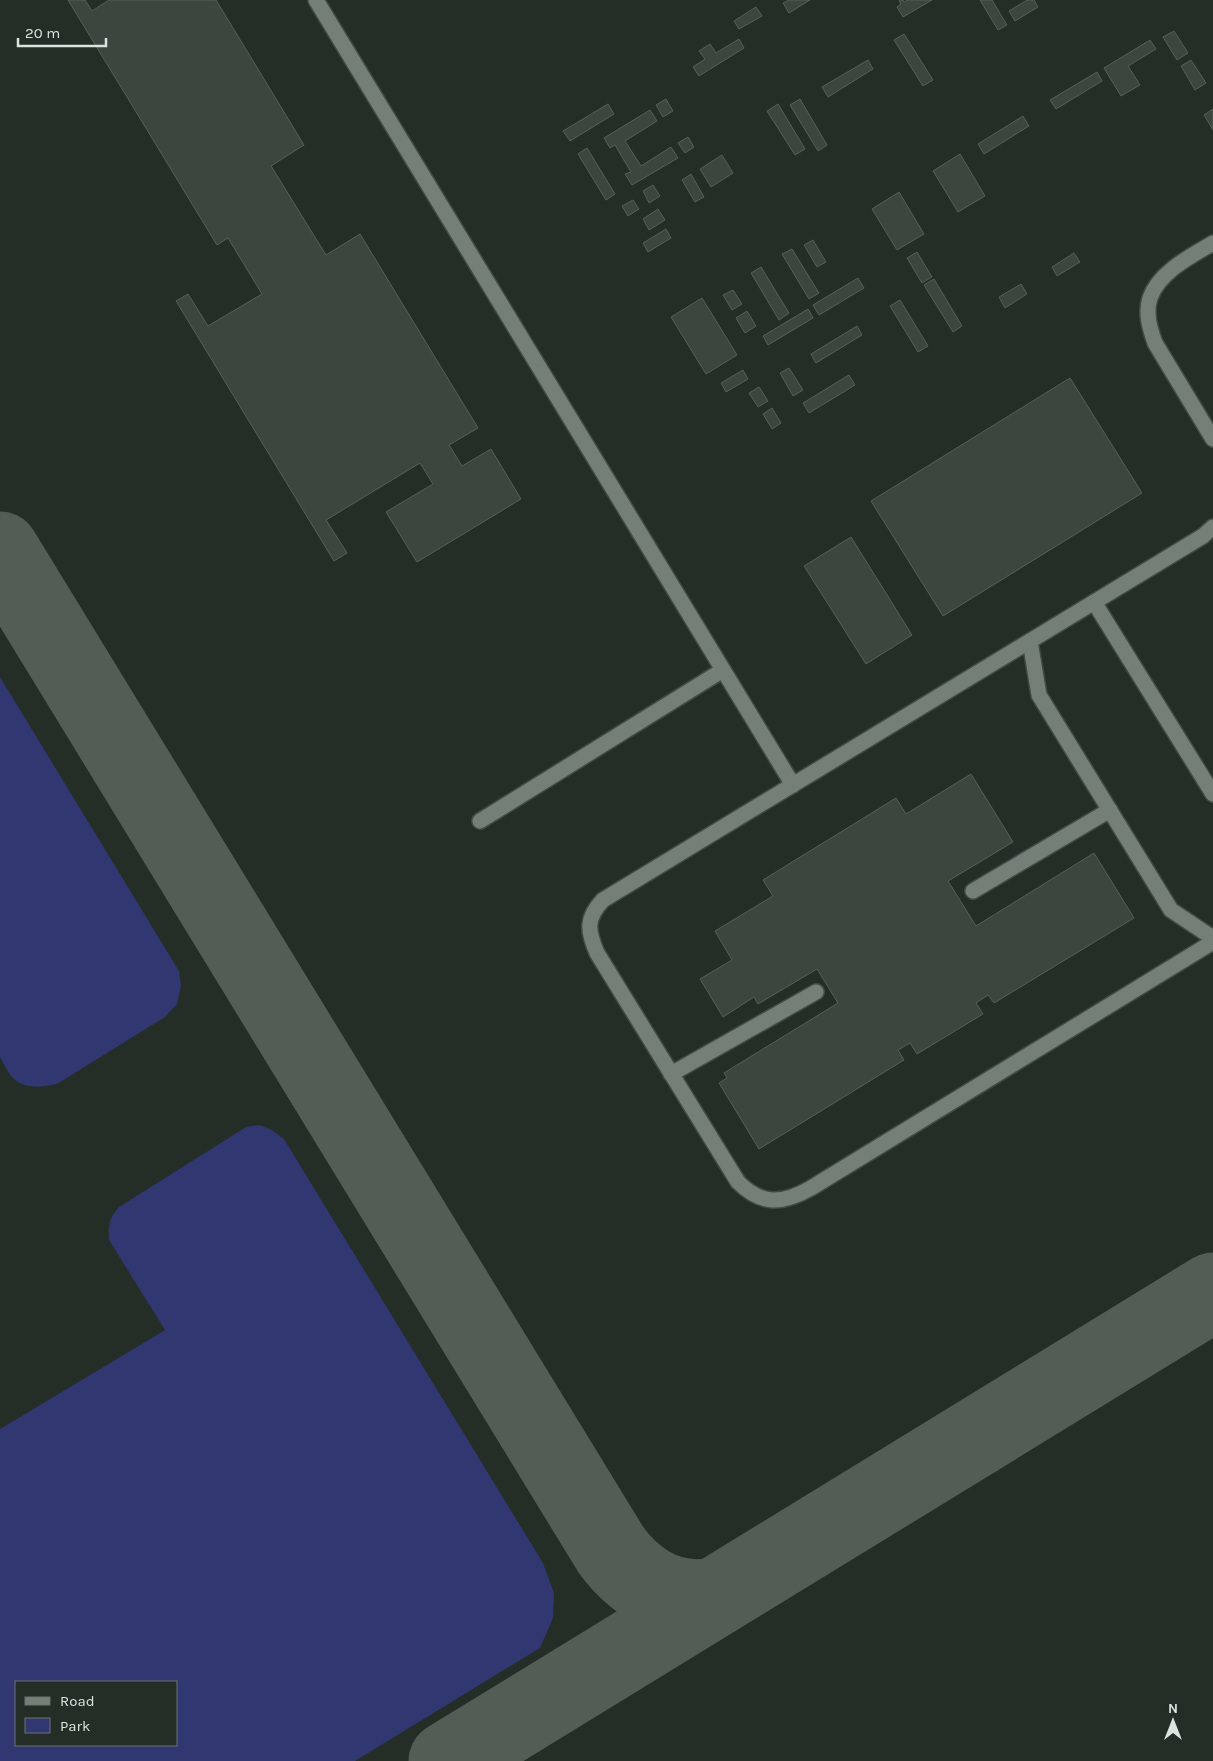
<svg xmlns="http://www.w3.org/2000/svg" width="1213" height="1761" font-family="Karla,sans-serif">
<rect width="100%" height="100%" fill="#242d26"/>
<!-- green -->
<g fill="#313771" fill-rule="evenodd">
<path d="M0,677L179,971L181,986L177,1004L165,1017L57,1084C43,1087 25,1090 13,1078C8,1073 4,1064 0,1057Z"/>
<path d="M259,1125L272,1130L284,1139L543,1563L554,1593L553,1618L540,1648L355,1761H0V1429L165,1330L109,1240C108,1224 109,1219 119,1207L246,1127ZM176,1682V1745H16V1682Z"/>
</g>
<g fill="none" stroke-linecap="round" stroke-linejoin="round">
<!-- taxiway -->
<g stroke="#545c56" stroke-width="79">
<path d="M0,551L611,1550C636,1584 672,1605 715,1597"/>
<polyline points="448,1761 1213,1292"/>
</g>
</g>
<!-- building -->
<g fill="#3c463f" stroke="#556058">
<polygon points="68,0 85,0 92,11 109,0 216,0 304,145 271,166 326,255 360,234 478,428 449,445 462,466 491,449 521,499 417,562 386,512 433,484 420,463 326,520 347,553 334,561 176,301 188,294 208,326 262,294 228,238 217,245"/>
<polygon points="789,0 810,0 789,13 783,3"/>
<polygon points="899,0 903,0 904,2 908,0 932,0 903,17 897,7 901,4"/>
<polygon points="980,0 992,0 1007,25 998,30"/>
<polygon points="1027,0 1034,0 1038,7 1015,21 1009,11"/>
<polygon points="756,7 762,16 739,29 734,21"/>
<polygon points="1174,31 1188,53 1177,60 1163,37"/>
<polygon points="904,34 933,80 923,86 894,40"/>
<polygon points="739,39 744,48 699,76 693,67 705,59 699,51 710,44 716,53"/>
<polygon points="1150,40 1156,49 1128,66 1140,85 1121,96 1104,68"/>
<polygon points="868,60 873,69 828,97 822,87"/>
<polygon points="1191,60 1206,83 1195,90 1181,66"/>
<polygon points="1097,72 1102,81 1056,109 1050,100"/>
<polygon points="666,99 673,111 663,117 656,105"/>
<polygon points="800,99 827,145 818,151 790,105"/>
<polygon points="608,104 614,114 570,141 563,131"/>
<polygon points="778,104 805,149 795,155 767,111"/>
<polygon points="1213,109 1213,130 1204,115"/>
<polygon points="650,110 657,121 625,141 641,166 671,147 678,158 632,185 625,174 631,172 615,145 610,148 604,138"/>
<polygon points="1023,116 1029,126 984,154 978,144"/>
<polygon points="688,137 694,147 685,153 678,143"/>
<polygon points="587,148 615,194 606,200 578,154"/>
<polygon points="960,154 985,196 958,212 933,171"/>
<polygon points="722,155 733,173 711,187 700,169"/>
<polygon points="691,174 704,197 695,202 682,180"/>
<polygon points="653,185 660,196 649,203 643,191"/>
<polygon points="899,192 924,234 897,250 872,209"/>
<polygon points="633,200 639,209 628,216 622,206"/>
<polygon points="658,209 665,220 649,230 643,219"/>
<polygon points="666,229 671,238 648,252 643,243"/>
<polygon points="813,240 826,262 817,267 804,245"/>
<polygon points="792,249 819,293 809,299 782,254"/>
<polygon points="917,252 932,277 922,283 907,258"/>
<polygon points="1074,253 1080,262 1057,276 1052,267"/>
<polygon points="761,267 789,313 779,320 751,273"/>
<polygon points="858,278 864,288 819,315 813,305"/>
<polygon points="934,279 962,326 953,332 924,285"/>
<polygon points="1021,284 1027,294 1005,308 999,297"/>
<polygon points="733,290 742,304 732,310 723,295"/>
<polygon points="702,298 737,355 706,374 671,317"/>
<polygon points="900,300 928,346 918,352 890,306"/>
<polygon points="808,309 813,318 768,345 763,336"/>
<polygon points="747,311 756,326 745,333 736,318"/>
<polygon points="857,326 862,335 816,363 811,354"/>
<polygon points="789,368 803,390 793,396 780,373"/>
<polygon points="743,370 748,379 726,392 721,383"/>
<polygon points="849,375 855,385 809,413 803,403"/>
<polygon points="1070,378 1142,493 943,616 871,501"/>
<polygon points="759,387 768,401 758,407 749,393"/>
<polygon points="772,408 781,423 772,429 763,414"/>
<polygon points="851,537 912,635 866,664 804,566"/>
<polygon points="971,774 1013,842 948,881 976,926 1094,853 1134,918 994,1003 988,995 976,1003 983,1014 917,1054 910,1043 898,1050 904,1060 759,1149 719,1083 727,1078 724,1073 838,1003 817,969 758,1004 754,997 723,1017 700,979 732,960 715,931 773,896 763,880 896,798 906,814"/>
</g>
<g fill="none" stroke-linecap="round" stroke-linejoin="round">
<!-- minor casing -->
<g stroke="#424a45" stroke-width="18">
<g id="minor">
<polyline points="316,0 793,785"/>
<path d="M1213,243C1191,256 1159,272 1150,298C1145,313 1150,329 1155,343L1213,439"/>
<path d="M1213,527L1203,536L603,900C586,918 587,930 597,953L738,1182C762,1206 783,1204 811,1188L1213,942"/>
<polyline points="1094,602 1213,794"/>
<polyline points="1030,641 1039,695 1171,910 1213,938"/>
<polyline points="480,821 723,670"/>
<polyline points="973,891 1110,810"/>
<polyline points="671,1074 816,992"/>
</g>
</g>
<!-- minor -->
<use href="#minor" stroke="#748077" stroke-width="15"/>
</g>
<!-- legend -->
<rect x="15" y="1681" width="162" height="65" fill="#242d26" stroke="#6e7570"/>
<rect x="25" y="1697" width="25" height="8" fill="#748077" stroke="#6e7570"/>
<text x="60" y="1706" font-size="15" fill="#dce2de">Road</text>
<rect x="25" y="1718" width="25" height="15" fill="#313771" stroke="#6e7570"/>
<text x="60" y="1731" font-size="15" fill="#dce2de">Park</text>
<!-- north arrow -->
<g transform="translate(1173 1721)" stroke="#242d26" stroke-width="4" paint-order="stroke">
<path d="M0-4L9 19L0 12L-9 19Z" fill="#dce2de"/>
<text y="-8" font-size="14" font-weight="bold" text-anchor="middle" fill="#dce2de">N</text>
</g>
<!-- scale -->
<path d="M18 38v8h88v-8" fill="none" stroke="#dce2de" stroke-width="2.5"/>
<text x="25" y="38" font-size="15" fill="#dce2de" stroke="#242d26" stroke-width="4" paint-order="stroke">20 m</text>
</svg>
